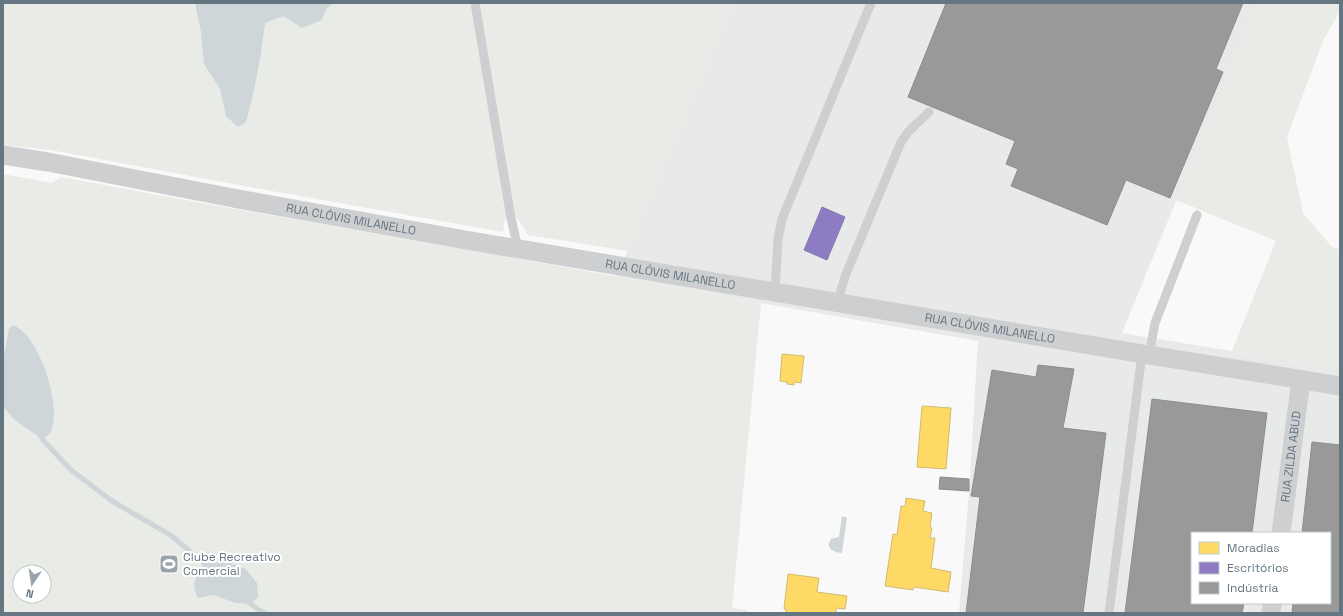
<svg xmlns="http://www.w3.org/2000/svg" width="1343" height="616" font-family="'Space Grotesk',sans-serif">
<rect width="100%" height="100%" fill="#f9f9f9"/>
<!-- built -->
<path fill="#e8e9e9" fill-rule="evenodd" d="M732,3H1257L1122,333L1340,369V613H959L969,491L978,341L761,303L617,276ZM1192,533H1330V603H1192Z"/>
<!-- green -->
<g fill="#e8ebe6" fill-rule="evenodd">
<polygon points="3,3 732,3 628,251 528,235 517,218 505,218 503,232 239,185 51,150 3,145"/>
<polygon points="1257,3 1340,3 1340,11 1323,41 1287,137 1303,213 1332,247 1340,249 1340,369 1232,351 1276,241 1176,200"/>
<path d="M3,174L52,183L61,177C294,221 528,259 761,303L732,608L747,610V613H3ZM20,572H44V596H20Z"/>
</g>
<!-- water -->
<g fill="#ced6d9">
<path d="M195,3H334L326,9L322,20L302,28L283,16L265,23C261,57 255,90 246,122L238,127L226,116L220,89L204,64L201,32Z"/>
<path d="M13,325C39,335 61,403 52,429C51,433 46,437 43,440L15,420L3,407V361L9,329Z"/>
<path d="M842,516L847,518L842,552L841,553C833,552 825,548 831,539L839,537Z"/>
<path d="M227,562L246,569L257,583L258,597L251,604L235,603L214,595L198,598C190,584 196,575 205,563Z"/>
</g>
<!-- homes -->
<g fill="#ffd966" stroke="#d1bb6f">
<polygon points="782,354 804,356 801,383 794,382 794,385 787,384 787,382 780,381"/>
<polygon points="922,406 951,408 946,469 917,467"/>
<polygon points="906,498 925,501 923,511 932,513 930,527 932,528 930,538 935,538 931,568 951,572 948,592 914,587 913,590 885,586 893,534 897,535 901,506 905,507"/>
<polygon points="788,574 819,578 817,592 847,596 845,609 836,608 836,613 839,613 786,613 786,609 784,609"/>
</g>
<!-- offices -->
<polygon fill="#8e7cc3" stroke="#827ab0" points="822,207 845,217 827,260 804,250"/>
<!-- industry -->
<g fill="#999" stroke="#898e92">
<polygon points="946,3 1243,3 1216,69 1223,72 1170,198 1126,180 1107,225 1011,186 1018,169 1006,164 1015,141 908,97"/>
<polygon points="1038,365 1074,369 1063,428 1106,433 1083,613 966,613 980,497 971,496 992,370 1036,377"/>
<polygon points="1152,399 1267,413 1252,533 1192,533 1192,603 1244,603 1242,613 1125,613"/>
<polygon points="1312,442 1340,445 1340,613 1292,613 1293,603 1330,603 1330,533 1302,533"/>
<polygon points="940,477 969,479 969,491 939,489"/>
</g>
<g fill="none" stroke-linecap="round" stroke-linejoin="round">
<!-- stream -->
<g stroke="#ced6d9" stroke-width="5">
<polyline points="40,435 43,440 71,470 112,501 172,536 210,568"/>
<polyline points="246,600 259,610 265,613"/>
</g>
<!-- lane -->
<g stroke="#cecfd0" stroke-width="9">
<polyline points="475,3 511,218 518,249"/>
<polyline points="775,292 778,239 782,219 871,3"/>
<polyline points="837,303 846,274 901,142 909,131 929,112"/>
<polyline points="1149,355 1155,323 1197,215"/>
<polyline points="1109,613 1142,354"/>
</g>
<!-- street -->
<g stroke="#cecfd0" stroke-width="19">
<path id="s1" d="M3,155L48,162L238,199L471,241L1149,355L1340,386"/>
<path id="s2" d="M1281,533L1301,380"/>
<polyline points="1271,613 1272,603"/>
</g>
</g>
<!-- icons -->
<defs>
<g id="stadium-square" transform="scale(1)"><rect x="-9" y="-9" width="18" height="18" rx="4" fill="#99a4ac" stroke="#fff"/><path d="M0-5a6.5 5 0 1 0 0 10a6.5 5 0 1 0 0-10ZM-3.5-1.8h7v3.6h-7Z" fill="#fff"/></g>
</defs>
<g fill-rule="evenodd">
<use href="#stadium-square" x="169" y="564"/>
</g>
<g text-anchor="middle" stroke-width="4" stroke-linejoin="round" paint-order="stroke">
<!-- street labels -->
<g font-size="12" fill="#657683" stroke="#fff">
<text dy="4" stroke="none"><textPath href="#s1" startOffset="354">RUA CLÓVIS MILANELLO</textPath></text>
<text dy="4" stroke="none"><textPath href="#s1" startOffset="678">RUA CLÓVIS MILANELLO</textPath></text>
<text dy="4" stroke="none"><textPath href="#s1" startOffset="1002">RUA CLÓVIS MILANELLO</textPath></text>
<text dy="4" stroke="none"><textPath href="#s2" startOffset="77">RUA ZILDA ABUD</textPath></text>
</g>
<!-- poi labels -->
<g font-size="12" fill="#657683" stroke="#fff" text-anchor="start">
<text x="183" y="561">Clube Recreativo<tspan x="183" dy="14">Comercial</tspan></text>
</g>
</g>
<!-- border -->
<rect width="1343" height="616" fill="none" stroke="#657683" stroke-width="8"/>
<!-- legend -->
<rect x="1191" y="532" width="140" height="72" fill="#ffffff" stroke="#c1c8cd"/>
<rect x="1199" y="542" width="20" height="12" fill="#ffd966" stroke="#c1c8cd"/>
<text x="1227" y="552" font-size="12" fill="#657683">Moradias</text>
<rect x="1199" y="562" width="20" height="12" fill="#8e7cc3" stroke="#c1c8cd"/>
<text x="1227" y="572" font-size="12" fill="#657683">Escritórios</text>
<rect x="1199" y="582" width="20" height="12" fill="#999999" stroke="#c1c8cd"/>
<text x="1227" y="592" font-size="12" fill="#657683">Indústria</text>
<!-- north arrow -->
<g transform="translate(32 584) rotate(193)"><circle r="19" fill="#ffffff" stroke="#c1c8cd"/>
<path d="M0-3L7 15L0 10L-7 15Z" fill="#99a4ac"/>
<text y="-6" font-size="11" font-weight="bold" text-anchor="middle" fill="#657683">N</text>
</g>
</svg>
